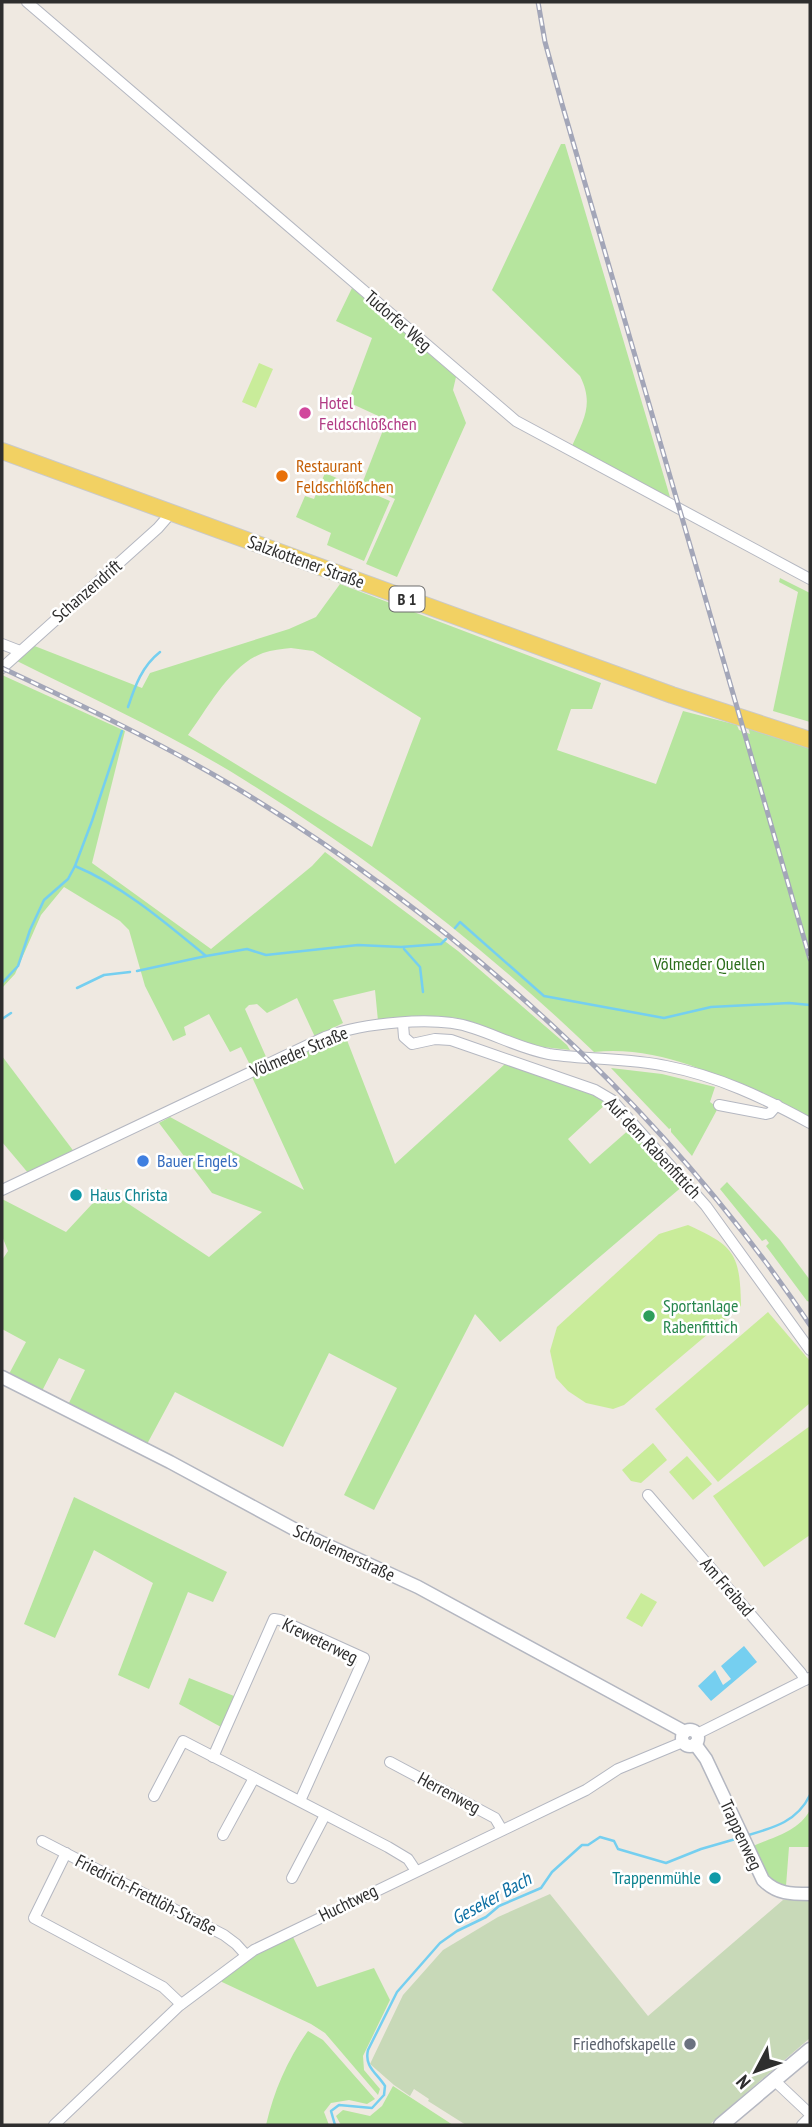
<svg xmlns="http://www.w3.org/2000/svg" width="812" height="2127" font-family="'PT Sans Narrow',sans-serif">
<rect width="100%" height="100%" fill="#efe9e1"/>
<!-- green -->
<g fill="#b6e59e" fill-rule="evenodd">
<path d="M561,144H565L670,497L658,492L572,446C584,419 594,404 580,376L492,290Z"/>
<polygon points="352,288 456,377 453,390 466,423 397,577 366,564 395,499 362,484 387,420 348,402 372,338 336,321"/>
<polygon points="325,473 390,501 364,561 327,545 331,533 296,517 305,496 314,499"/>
<polygon points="780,578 810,593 810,722 773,711 798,592 779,582"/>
<path d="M340,584L601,683L592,709H571L557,750L656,784L683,711L737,725L739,730L750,734L748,727L810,749V1121C743,1088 672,1044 594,1052C488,950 371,859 246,781C173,735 93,699 15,660L32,645L142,688L150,673L289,629L316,617ZM291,648L313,651L421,718L372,847L188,735C208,708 230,665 263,653C272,650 282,649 291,648Z"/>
<polygon points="2,675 125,731 92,863 211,949 312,866 325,852 458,951 567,1045 570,1050 543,1047 515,1040 458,1018 438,1017 378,1021 375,990 333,1000 343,1023 315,1037 297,998 267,1013 257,1004 249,1005 245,1009 267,1059 251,1067 241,1047 230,1052 209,1014 184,1027 186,1035 173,1041 145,986 129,930 120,921 64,887 41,915 15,974 2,988"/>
<polygon points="345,1035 395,1164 505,1064 602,1098 606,1104 568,1139 590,1164 631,1128 684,1185 500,1342 475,1314 374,1510 344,1495 397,1388 329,1353 283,1447 175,1392 146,1446 67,1407 85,1370 59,1358 42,1391 9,1374 26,1342 2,1329 2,1260 8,1251 2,1236 2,1199 66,1232 106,1189 209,1257 262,1212 212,1193 159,1123 170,1117 304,1190 252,1077"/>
<polygon points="2,1056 75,1153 29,1174 2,1142"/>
<polygon points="611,1068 662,1074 715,1087 710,1102 718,1108 692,1156 671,1132 671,1128 669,1129"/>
<polygon points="727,1182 780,1240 810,1280 810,1302 807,1301 766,1246 769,1243 766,1239 762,1241 720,1189"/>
<polygon points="74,1497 227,1572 213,1602 188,1592 149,1689 118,1675 153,1583 94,1550 55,1638 24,1624"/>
<polygon points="189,1678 234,1696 221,1727 179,1704"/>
<path d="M810,1810V1847H789L786,1886C767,1882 760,1862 753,1846C774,1837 799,1831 810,1810Z"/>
<polygon points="292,1935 317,1987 374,1968 390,2000 363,2056 364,2070 380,2089 378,2095 325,2033 311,2024 222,1982 221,1979 252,1955"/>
<path d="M308,2031L323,2040L375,2099L367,2104L349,2100L331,2103L324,2112L329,2125H266C274,2091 287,2060 308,2031Z"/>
<polygon points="393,2086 453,2125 341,2125 336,2116 343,2110 370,2116 382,2106"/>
</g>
<!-- cemetery -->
<polygon fill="#c8d9b8" points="550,1894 648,2016 783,1900 810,1899 810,2038 709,2125 466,2125 428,2101 429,2099 414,2089 410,2096 394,2085 370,2064 403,1995 443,1950 498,1917"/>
<!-- pitch -->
<g fill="#c9ec9a">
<polygon points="259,363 273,369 256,408 242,402"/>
<path d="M688,1225C734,1246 740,1253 741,1306L624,1405L613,1409L586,1403L568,1391L556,1378L550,1351L557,1327L659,1234Z"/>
<polygon points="768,1312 810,1361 810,1403 718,1482 655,1409"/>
<polygon points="810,1426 810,1535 764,1567 713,1496"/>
<polygon points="653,1443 667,1460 641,1483 631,1481 622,1470"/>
<polygon points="687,1456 712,1484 693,1500 669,1472"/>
<polygon points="641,1593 657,1602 642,1627 626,1618"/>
</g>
<!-- water -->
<polygon fill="#75cff0" points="744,1646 757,1662 711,1701 698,1686 715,1670 723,1685 731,1679 721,1666"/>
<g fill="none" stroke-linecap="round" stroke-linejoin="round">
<!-- stream -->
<g stroke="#75cff0" stroke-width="2.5">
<path d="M128,707C135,686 142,666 160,652"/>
<path d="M75,866C123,886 166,923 206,956L247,949L266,955L358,945L401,947L441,944L446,939"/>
<polyline points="455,928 460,922 544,996 664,1018 711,1007 789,1003 810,1005"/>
<polyline points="404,949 420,967 423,992"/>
<polyline points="137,971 206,956"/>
<polyline points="2,983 18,966 30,930 44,900 68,879 75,866 92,821 122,731"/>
<polyline points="77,988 104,975 130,972"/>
<polyline points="2,1019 11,1013"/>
<path d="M745,1836C773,1828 797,1822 810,1795"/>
<path d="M335,2125L331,2111L339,2105L372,2108L384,2095L385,2086C377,2073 364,2067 368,2050L397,1992L440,1943L457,1931L486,1917L499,1906L541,1888L552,1872L582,1845H588L600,1837L614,1841L618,1849L666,1863L701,1849L739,1838"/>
</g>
<!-- minor casing -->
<g stroke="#b4b7c1" stroke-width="12">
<g id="minor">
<polyline points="27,2 516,421 810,579"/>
<polyline points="2,644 20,651"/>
<polyline points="2,668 158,528 171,513"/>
<polyline points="403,1024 404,1037 412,1044 435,1039 451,1040 595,1090 612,1100 706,1206 810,1350"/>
<polyline points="719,1105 766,1114 770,1113 777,1105"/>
<path d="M2,1190L325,1037C362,1023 436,1015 473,1028C498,1036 522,1049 549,1054C588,1060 628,1058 666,1066C718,1076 764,1098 810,1123"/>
<polyline points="648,1495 801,1673 805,1680"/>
<polyline points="697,1734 809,1678"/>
<polyline points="213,1757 274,1619 280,1620 364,1658 300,1801"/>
<polyline points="390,1762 495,1818 502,1830"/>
<polyline points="154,1796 183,1741 388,1847 408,1859 416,1871"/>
<polyline points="223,1835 254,1778"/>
<polyline points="42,1841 224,1935 236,1944 246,1955"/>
<polyline points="66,1853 34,1918 163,1987 181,2004"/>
<polyline points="292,1878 325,1815"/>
<polyline points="775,2081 810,2114"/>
<polyline points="54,2125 179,2006 254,1950 586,1790 618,1769 683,1742"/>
<polyline points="802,2125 810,2117"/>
</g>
</g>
<!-- tertiary casing -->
<g stroke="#b4b7c1" stroke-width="15">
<g id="tertiary">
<polyline points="2,1377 170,1462 305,1535 418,1587 685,1732"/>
<circle cx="690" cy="1738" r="8"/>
<path d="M695,1744L706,1759L763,1880C777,1894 791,1894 810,1894"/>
</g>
</g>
<!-- secondary casing -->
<g stroke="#b4b7c1" stroke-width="17">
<polyline id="secondary" points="721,2125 810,2050"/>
</g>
<!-- primary casing -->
<g stroke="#c9c9c9" stroke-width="18">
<polyline id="primary" points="2,451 672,695 810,740"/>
</g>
<!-- minor -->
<use href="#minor" stroke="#fff" stroke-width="10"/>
<!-- tertiary -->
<use href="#tertiary" stroke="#fff" stroke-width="12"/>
<!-- secondary -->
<use href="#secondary" stroke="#fff" stroke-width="14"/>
<!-- primary -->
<use href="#primary" stroke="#f2d163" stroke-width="16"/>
<!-- rail casing -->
<g stroke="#a3a6b8" stroke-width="5">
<g id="rail">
<polyline points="538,2 545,42 562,104 810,959"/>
<path d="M2,668C81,705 159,742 233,786C457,920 665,1108 810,1325"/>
</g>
</g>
<!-- rail -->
<use href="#rail" stroke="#fff" stroke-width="2.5" stroke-dasharray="8" stroke-linecap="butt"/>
</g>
<!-- markers -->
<circle fill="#d1479c" stroke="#fff" stroke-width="2.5" cx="305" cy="413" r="7"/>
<circle fill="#e8710a" stroke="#fff" stroke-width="2.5" cx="282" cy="476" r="7"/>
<circle fill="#3f7fe0" stroke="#fff" stroke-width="2.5" cx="143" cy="1161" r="7"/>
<g fill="#0f9aa8" stroke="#fff" stroke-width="2.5">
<circle cx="76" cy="1195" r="7"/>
<circle cx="715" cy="1878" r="7"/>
</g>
<circle fill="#2e9e5b" stroke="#fff" stroke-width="2.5" cx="649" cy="1316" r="7"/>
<circle fill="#6b7280" stroke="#fff" stroke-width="2.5" cx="690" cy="2044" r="7"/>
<g text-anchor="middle" stroke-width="5" stroke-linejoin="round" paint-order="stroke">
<!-- shield labels -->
<rect fill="#fff" stroke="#6d6d6d" stroke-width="2" x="389.5" y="586.5" width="35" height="25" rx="5"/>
<g font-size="16" font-weight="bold" fill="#2e2e2e">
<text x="407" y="605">B 1</text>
</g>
<!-- street labels -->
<g font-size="18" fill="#2e2e2e" stroke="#fff">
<text transform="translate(398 321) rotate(41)" y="6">Tudorfer Weg</text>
<text transform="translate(306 562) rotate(20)" y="6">Salzkottener Straße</text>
<text transform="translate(87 591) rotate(-41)" y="6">Schanzendrift</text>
<text transform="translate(299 1052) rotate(-23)" y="6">Völmeder Straße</text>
<text transform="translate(653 1148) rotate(47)" y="6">Auf dem Rabenfittich</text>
<text transform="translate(344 1553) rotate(25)" y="6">Schorlemerstraße</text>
<text transform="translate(727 1587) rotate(49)" y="6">Am Freibad</text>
<text transform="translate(320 1641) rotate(26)" y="6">Kreweterweg</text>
<text transform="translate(449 1793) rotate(28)" y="6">Herrenweg</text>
<text transform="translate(741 1835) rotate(65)" y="6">Trappenweg</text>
<text transform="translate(146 1895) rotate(27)" y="6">Friedrich-Frettlöh-Straße</text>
<text transform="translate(348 1903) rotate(-26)" y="6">Huchtweg</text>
</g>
<!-- hotel labels -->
<g font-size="18" fill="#b23c85" stroke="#fff" text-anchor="start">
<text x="319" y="409">Hotel<tspan x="319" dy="21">Feldschlößchen</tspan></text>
</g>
<!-- food labels -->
<g font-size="18" fill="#c56008" stroke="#fff" text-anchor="start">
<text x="296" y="472">Restaurant<tspan x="296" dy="21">Feldschlößchen</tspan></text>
</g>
<!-- park labels -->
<g font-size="18" fill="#2c6e1b" stroke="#fff">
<text x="709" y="970">Völmeder Quellen</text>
</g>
<!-- shop labels -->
<g font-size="18" fill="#366cbe" stroke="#fff" text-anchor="start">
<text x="157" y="1167">Bauer Engels</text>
</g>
<!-- culture labels -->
<g font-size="18" fill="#0d838f" stroke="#fff" text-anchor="start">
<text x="90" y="1201">Haus Christa</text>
<text x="701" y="1884" text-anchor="end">Trappenmühle</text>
</g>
<!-- leisure labels -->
<g font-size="18" fill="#27864d" stroke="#fff" text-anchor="start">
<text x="663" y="1312">Sportanlage<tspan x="663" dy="21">Rabenfittich</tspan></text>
</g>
<!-- worship labels -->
<g font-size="18" fill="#5b616d" stroke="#fff" text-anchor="end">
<text x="676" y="2050">Friedhofskapelle</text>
</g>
<!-- water labels -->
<g font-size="19" font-style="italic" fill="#0d6fa3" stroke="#fff">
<text transform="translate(491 1898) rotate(-29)" y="7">Geseker Bach</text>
</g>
</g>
<!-- border -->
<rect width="812" height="2127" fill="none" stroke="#2e2e2e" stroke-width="7"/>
<!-- north arrow -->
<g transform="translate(756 2071) rotate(229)" stroke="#ffffff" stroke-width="5" paint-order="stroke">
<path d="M0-5L12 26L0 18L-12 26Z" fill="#2e2e2e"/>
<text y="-10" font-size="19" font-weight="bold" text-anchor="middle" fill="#2e2e2e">N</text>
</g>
</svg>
